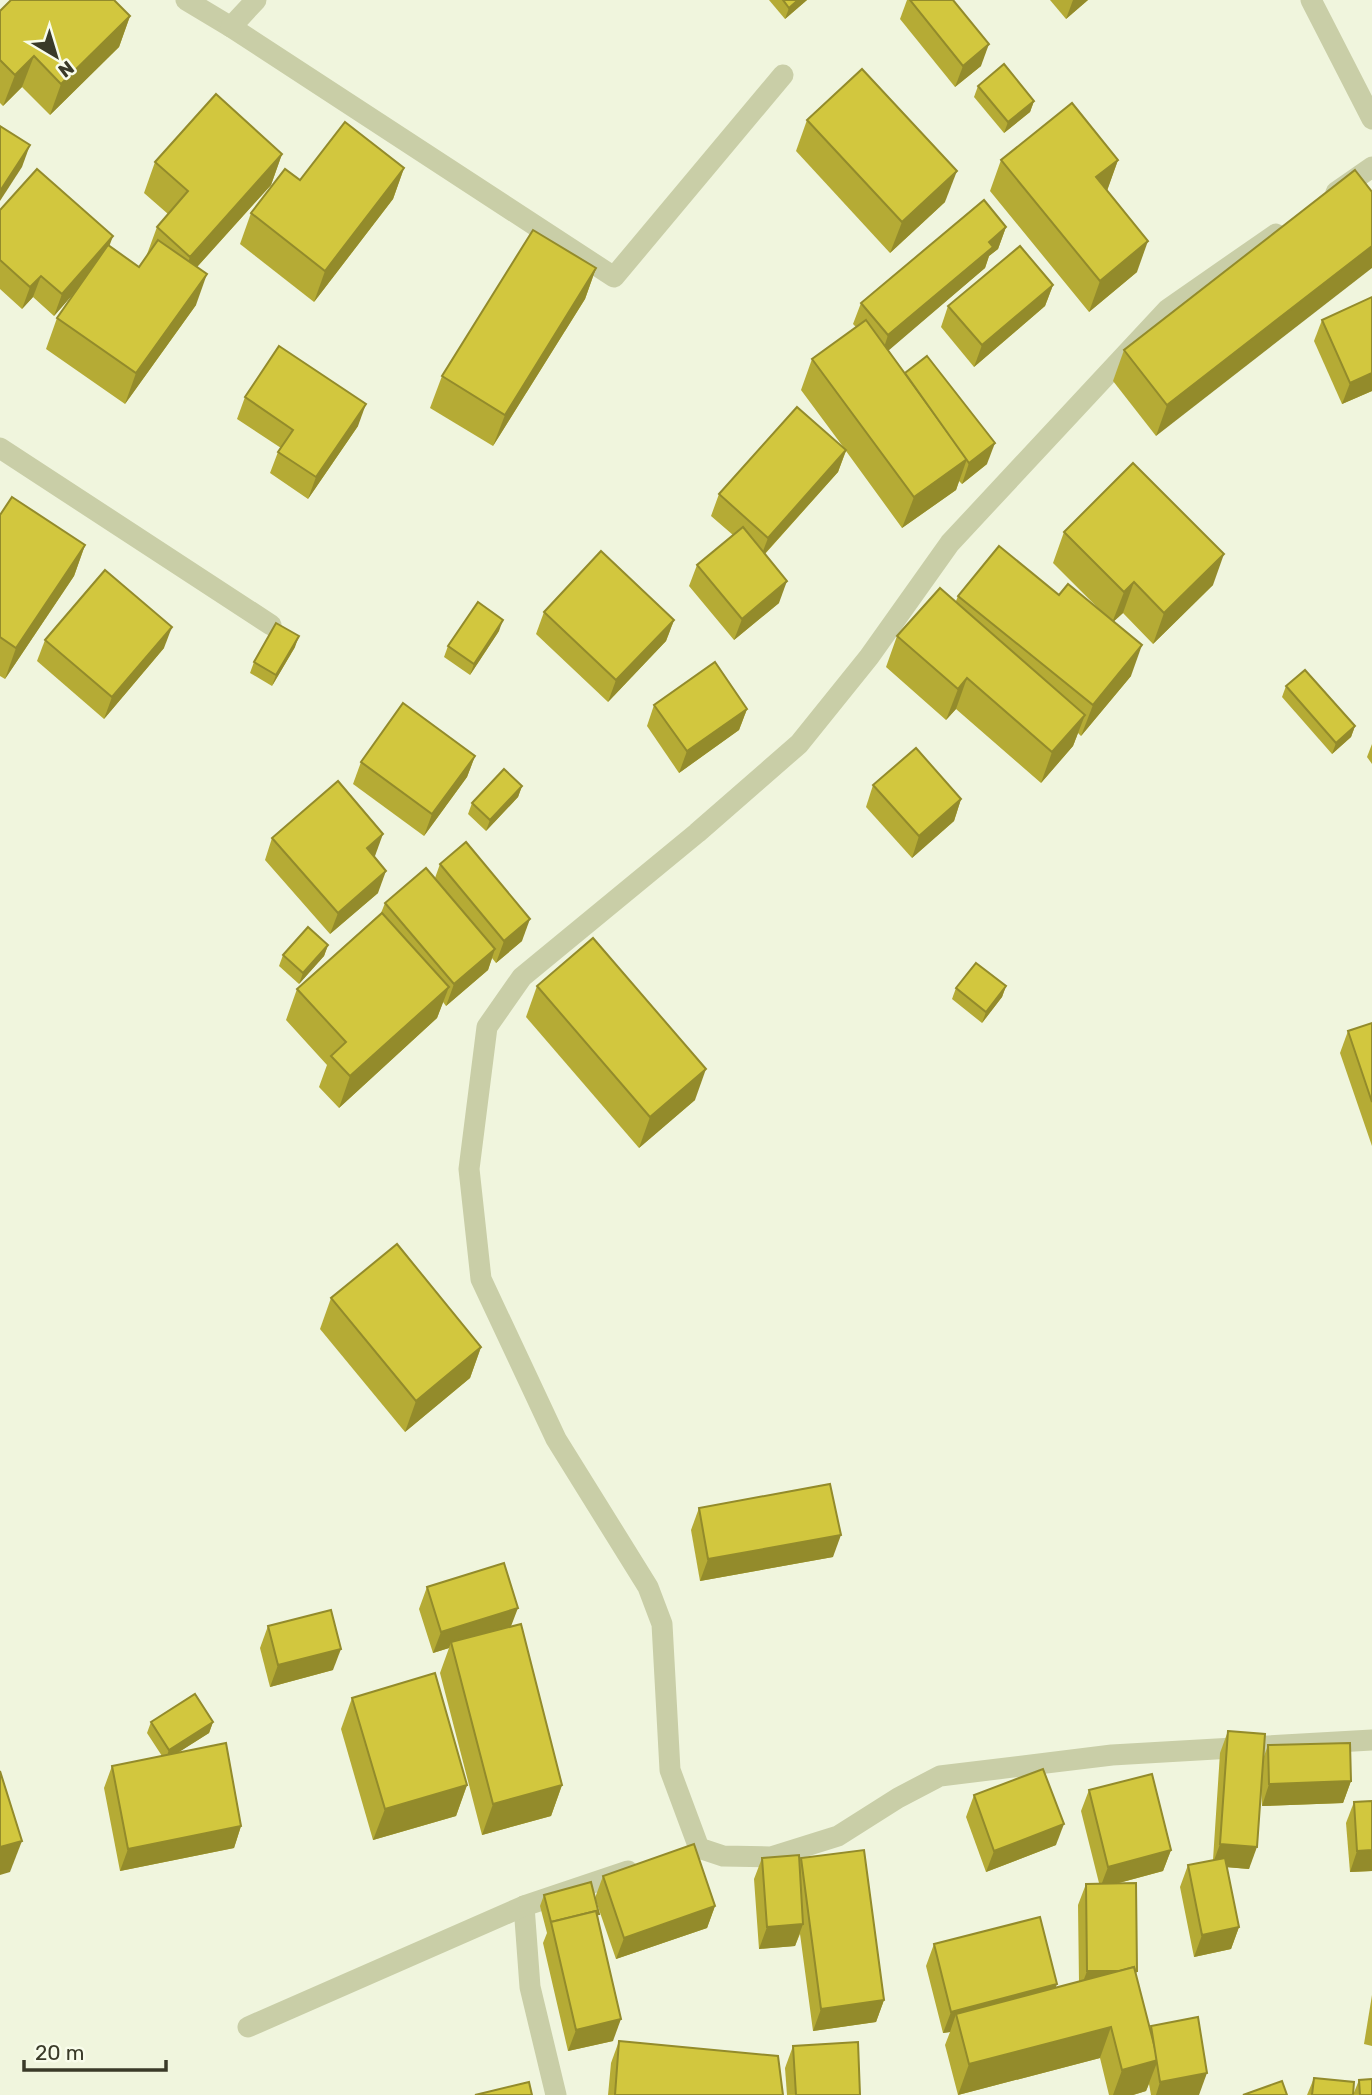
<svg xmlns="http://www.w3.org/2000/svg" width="1372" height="2095" font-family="Rubik,sans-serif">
<rect width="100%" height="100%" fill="#f0f5dd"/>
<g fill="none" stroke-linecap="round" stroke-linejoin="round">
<!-- minor -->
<g stroke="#c9cea7" stroke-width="21">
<polyline points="186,0 231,27 614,277 783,75"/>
<polyline points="1311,0 1372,119"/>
<polyline points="231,27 256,0"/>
<polyline points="1336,192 1372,167"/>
<polyline points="1276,234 1168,309 950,543 869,657 799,744 697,833 522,977 487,1027 469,1169 481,1279 556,1439 648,1587 662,1624 670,1770 699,1848 723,1856 771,1857 838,1836 898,1798 940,1776 1112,1755 1372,1740"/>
<polyline points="0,448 271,625"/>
<polyline points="524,1906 530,1987 556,2095"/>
<polyline points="248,2027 524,1906 628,1871"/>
</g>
</g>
<!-- wall -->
<g fill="#b5ab35">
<polygon points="769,0 807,0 785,19"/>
<polygon points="907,0 953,0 981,66 955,87 900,19"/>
<polygon points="1050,0 1088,0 1066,19"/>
<polygon points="0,11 130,16 119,47 50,115 22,87 3,106 0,103"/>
<polygon points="978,86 1034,101 1030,112 1004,133 974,97"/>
<polygon points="807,120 945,202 890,253 796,151"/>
<polygon points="282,154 271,185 197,267 196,305 125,404 46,349 57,318 76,290 54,316 33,297 22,309 0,289 0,210 109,246 139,267 146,257 157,227 168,214 144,193 155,162"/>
<polygon points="1001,160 1118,160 1107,190 1137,272 1089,312 990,191"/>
<polygon points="404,168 393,199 314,302 240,244 251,213"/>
<polygon points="1372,192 1156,436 1113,381 1124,350"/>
<polygon points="1006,227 998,249 989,256 985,268 888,350 905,373 987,464 962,484 959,481 956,490 902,528 846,451 838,472 765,554 779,603 734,640 689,586 697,565 733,535 711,516 719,494 844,448 801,390 812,359 856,327 853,324 861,303"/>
<polygon points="596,268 585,299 493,446 430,408 442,376"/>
<polygon points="1053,285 1045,306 974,367 941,327 948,306"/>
<polygon points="1322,320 1372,391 1342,404 1314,341"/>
<polygon points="245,397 358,426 308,499 270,473 278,452 281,448 237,419"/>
<polygon points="0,515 85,545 74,576 5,679 0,676"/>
<polygon points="1064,532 1213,585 1153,644 1123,613 1114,621 1131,676 1081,736 1078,733 1073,746 1041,783 956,709 946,720 886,667 897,636 956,601 958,596 1059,595 1100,610 1053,563"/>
<polygon points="544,612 674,620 666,641 608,702 536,634"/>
<polygon points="499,631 470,675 444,657 448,646"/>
<polygon points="45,640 164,648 104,719 37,661"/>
<polygon points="295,647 272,686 250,673 254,662"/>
<polygon points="1286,686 1355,726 1351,737 1332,754 1282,697"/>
<polygon points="654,705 747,709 739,730 679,773 647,726"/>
<polygon points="1372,744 1372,764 1367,757"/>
<polygon points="475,756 467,777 424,836 353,784 361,762"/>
<polygon points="873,785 961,799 954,821 912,858 866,807"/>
<polygon points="522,786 518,797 486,831 468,814 472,803"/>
<polygon points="272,838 375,856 374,856 378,893 330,934 265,860"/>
<polygon points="440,864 522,941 496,963 492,958 488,970 446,1006 443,1002 437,1018 339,1108 319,1087 327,1065 286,1020 297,989 381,913 385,903 435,878"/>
<polygon points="328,945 324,956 299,984 279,966 283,955"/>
<polygon points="537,986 695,1100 639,1148 526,1017"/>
<polygon points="1006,986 1002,997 982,1023 952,999 956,988"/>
<polygon points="1372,1023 1372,1146 1340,1053 1348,1031"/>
<polygon points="331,1298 481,1347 470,1378 405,1432 320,1329"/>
<polygon points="699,1508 833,1557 700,1581 691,1530"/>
<polygon points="427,1587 511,1626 562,1785 551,1816 482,1835 440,1673 449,1648 433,1653 419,1609"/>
<polygon points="268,1626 333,1670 270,1687 260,1648"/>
<polygon points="352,1698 467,1785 456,1816 373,1840 341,1729"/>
<polygon points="151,1722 213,1722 209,1733 177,1753 241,1826 234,1848 120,1871 104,1788 112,1766 162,1756 147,1733"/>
<polygon points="1228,1731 1263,1759 1268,1745 1351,1781 1343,1803 1262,1806 1261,1790 1249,1869 1227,1867 1239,1927 1231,1949 1194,1957 1180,1887 1188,1865 1213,1860 1220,1753"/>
<polygon points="1089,1790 1171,1850 1163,1871 1119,1883 1137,1971 1135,1974 1150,2029 1151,2026 1199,2095 1151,2095 1149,2084 1146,2091 1133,2095 1109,2095 1100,2058 958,2095 945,2045 950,2032 943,2033 926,1966 934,1944 1056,1988 1079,1982 1078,1905 1086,1884 1099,1883 1081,1811"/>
<polygon points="974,1795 1056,1845 986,1872 966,1817"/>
<polygon points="1372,1801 1372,1871 1350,1872 1346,1823 1354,1802"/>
<polygon points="762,1858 799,1862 801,1858 884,2000 876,2022 813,2031 800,1934 795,1946 759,1949 754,1879"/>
<polygon points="603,1876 715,1906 707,1928 616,1959 595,1898"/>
<polygon points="544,1895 599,1914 598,1916 613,2041 568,2051 543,1943 547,1933 540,1906"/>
<polygon points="1372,1995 1372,2046 1364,2044"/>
<polygon points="619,2041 783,2095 608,2095 611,2063"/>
<polygon points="793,2046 860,2095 787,2095 785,2068"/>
<polygon points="1314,2078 1353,2095 1359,2080 1372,2095 1307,2095"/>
</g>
<!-- shaded-wall -->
<g fill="#938b2b">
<polygon points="798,0 807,0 785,19 789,8"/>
<polygon points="1073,0 1088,0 1066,19"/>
<polygon points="130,16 119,47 50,115 61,84"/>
<polygon points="989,44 981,66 955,87 963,66"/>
<polygon points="34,56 22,87 3,106 15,75"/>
<polygon points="1034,101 1030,112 1004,133 1008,122"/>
<polygon points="30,145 22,167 0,201 0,191"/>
<polygon points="282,154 271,185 178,288 190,257"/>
<polygon points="1118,160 1107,191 1096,177"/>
<polygon points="404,168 393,199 314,302 325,271"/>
<polygon points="957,171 945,202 890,253 902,222"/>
<polygon points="1006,227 998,249 989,256 985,268 881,357 888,335 989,242"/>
<polygon points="113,236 105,258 54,316 62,294"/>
<polygon points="1148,241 1137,272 1089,312 1100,281"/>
<polygon points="1372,246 1372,268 1156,436 1167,405"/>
<polygon points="596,268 585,299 493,446 505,415"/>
<polygon points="207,274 196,305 125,404 136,373"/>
<polygon points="41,276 33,297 22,309 30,287"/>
<polygon points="1053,285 1045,306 974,367 982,345"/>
<polygon points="1372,373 1372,391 1342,404 1350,383"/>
<polygon points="366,404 358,426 308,499 316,477"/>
<polygon points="995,443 987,464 962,484 969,463"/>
<polygon points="846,450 838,472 760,559 768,538"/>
<polygon points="967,459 956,490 902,528 914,497"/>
<polygon points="85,545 74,576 5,679 16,648"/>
<polygon points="1224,554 1213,585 1153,644 1164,613"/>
<polygon points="787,581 779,603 734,640 742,619"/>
<polygon points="1134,582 1123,613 1112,623 1124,592"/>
<polygon points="503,620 499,631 470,675 474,664"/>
<polygon points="674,620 666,641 608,702 616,680"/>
<polygon points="172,627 164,648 104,719 112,697"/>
<polygon points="299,636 295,647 272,686 276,675"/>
<polygon points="1142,645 1131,676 1081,736 1093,705"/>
<polygon points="967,678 956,709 946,720 958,689"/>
<polygon points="747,709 739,730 679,773 687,751"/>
<polygon points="1085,715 1073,746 1041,783 1052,752"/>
<polygon points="1355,726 1351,737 1332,754 1336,743"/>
<polygon points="475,756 467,777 424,836 432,814"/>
<polygon points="522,786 518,797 486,831 490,820"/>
<polygon points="961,799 954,821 912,858 919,836"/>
<polygon points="383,834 375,856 359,869 367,848"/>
<polygon points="386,871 378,893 330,934 338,913"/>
<polygon points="530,919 522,941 496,963 504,941"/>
<polygon points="328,945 324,956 299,984 303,973"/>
<polygon points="495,949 488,970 446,1006 454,984"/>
<polygon points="1006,986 1002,997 982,1023 986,1012"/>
<polygon points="449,987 437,1018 339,1108 350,1076"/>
<polygon points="706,1069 695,1100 639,1148 650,1117"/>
<polygon points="481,1347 470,1378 405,1432 416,1401"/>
<polygon points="841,1535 833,1557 700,1581 708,1559"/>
<polygon points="518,1608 510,1629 451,1642 449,1648 433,1653 441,1632"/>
<polygon points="341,1649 333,1670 270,1687 278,1665"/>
<polygon points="213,1722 209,1733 165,1761 169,1750"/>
<polygon points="1351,1781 1343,1803 1262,1806 1269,1784"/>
<polygon points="467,1785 456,1816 373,1840 385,1809"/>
<polygon points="562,1785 551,1816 482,1835 493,1804"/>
<polygon points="1064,1824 1056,1845 986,1872 994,1851"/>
<polygon points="241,1826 234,1848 120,1871 128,1849"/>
<polygon points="22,1841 10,1872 0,1875 0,1847"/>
<polygon points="1220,1844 1257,1847 1249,1869 1212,1866"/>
<polygon points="1171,1850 1163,1871 1100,1888 1108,1867"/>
<polygon points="1372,1850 1372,1871 1350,1872 1357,1851"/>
<polygon points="715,1906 707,1928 616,1959 624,1938"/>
<polygon points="803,1924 795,1946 759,1949 767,1927"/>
<polygon points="1239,1927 1231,1949 1194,1957 1202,1935"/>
<polygon points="1087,1971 1137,1971 1129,1992 1079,1993"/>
<polygon points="1057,1984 1049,2006 956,2014 950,2032 943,2033 951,2012"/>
<polygon points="884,2000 876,2022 813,2031 821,2009"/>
<polygon points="621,2019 613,2041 568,2051 576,2030"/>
<polygon points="1111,2027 1100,2058 958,2095 969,2064"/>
<polygon points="1158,2060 1146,2091 1133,2095 1113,2095 1122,2070"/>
<polygon points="1207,2073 1199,2095 1156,2095 1160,2082"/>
</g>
<!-- building -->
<g fill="#d2c73e" stroke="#938b2b" stroke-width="2">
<polygon points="11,0 114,0 130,16 61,84 34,56 15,75 0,60 0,11"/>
<polygon points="783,0 798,0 789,8"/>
<polygon points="910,0 953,0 989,44 963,66"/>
<polygon points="1004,64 1034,101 1008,122 978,86"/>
<polygon points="862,69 957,171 902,222 807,120"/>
<polygon points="216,94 282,154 190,257 157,227 188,191 155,162"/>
<polygon points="1072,103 1118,160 1096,177 1148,241 1100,281 1001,160"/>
<polygon points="345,122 404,168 325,271 251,213 285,169 300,180"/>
<polygon points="0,126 30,145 0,191"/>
<polygon points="37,169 113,236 62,294 41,276 30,287 0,260 0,210"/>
<polygon points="1355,170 1372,192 1372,246 1167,405 1124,350"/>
<polygon points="984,200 1006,227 989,242 993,247 888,335 861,303"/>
<polygon points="533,230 596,268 505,415 442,376"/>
<polygon points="158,240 207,274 136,373 57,318 108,245 139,267"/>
<polygon points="1020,246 1053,285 982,345 948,306"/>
<polygon points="1372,297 1372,373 1350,383 1322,320"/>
<polygon points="866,320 967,459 914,497 812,359"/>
<polygon points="279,346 366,404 316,477 278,452 293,430 245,397"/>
<polygon points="927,356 995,443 969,463 905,373"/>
<polygon points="797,407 846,450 768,538 719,494"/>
<polygon points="1133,463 1224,554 1164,613 1134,582 1124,592 1064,532"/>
<polygon points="12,497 85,545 16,648 0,637 0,515"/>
<polygon points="743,527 787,581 742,619 697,565"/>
<polygon points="999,546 1059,595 1068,584 1142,645 1093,705 958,596"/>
<polygon points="601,551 674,620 616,680 544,612"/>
<polygon points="105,570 172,627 112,697 45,640"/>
<polygon points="940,588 1085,715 1052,752 967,678 958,689 897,636"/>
<polygon points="478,602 503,620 474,664 448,646"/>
<polygon points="276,623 299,636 276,675 254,662"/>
<polygon points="715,662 747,709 687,751 654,705"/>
<polygon points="1305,670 1355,726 1336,743 1286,686"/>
<polygon points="403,703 475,756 432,814 361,762"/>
<polygon points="916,748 961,799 919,836 873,785"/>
<polygon points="504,769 522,786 490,820 472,803"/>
<polygon points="338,781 383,834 367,848 386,871 338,913 272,838"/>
<polygon points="466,842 530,919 504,941 440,864"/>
<polygon points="426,868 495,949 454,984 385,903"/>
<polygon points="382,913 449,987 350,1076 331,1056 346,1042 297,989"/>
<polygon points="308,927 328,945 303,973 283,955"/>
<polygon points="593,938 706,1069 650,1117 537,986"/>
<polygon points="976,963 1006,986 986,1012 956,988"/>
<polygon points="1372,1023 1372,1102 1348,1031"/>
<polygon points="397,1244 481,1347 416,1401 331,1298"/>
<polygon points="830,1484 841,1535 708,1559 699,1508"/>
<polygon points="504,1563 518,1608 441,1632 427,1587"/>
<polygon points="331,1610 341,1649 278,1665 268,1626"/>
<polygon points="521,1624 562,1785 493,1804 451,1642"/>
<polygon points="435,1673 467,1785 385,1809 352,1698"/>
<polygon points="195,1694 213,1722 169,1750 151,1722"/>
<polygon points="1228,1731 1265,1734 1257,1847 1220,1844"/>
<polygon points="226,1743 241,1826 128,1849 112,1766"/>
<polygon points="1350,1743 1351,1781 1269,1784 1268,1745"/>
<polygon points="1043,1769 1064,1824 994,1851 974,1795"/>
<polygon points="0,1771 22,1841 0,1847"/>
<polygon points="1152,1774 1171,1850 1108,1867 1089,1790"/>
<polygon points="1372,1801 1372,1850 1357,1851 1354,1802"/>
<polygon points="694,1844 715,1906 624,1938 603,1876"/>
<polygon points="864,1850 884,2000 821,2009 801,1858"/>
<polygon points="799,1855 803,1924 767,1927 762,1858"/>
<polygon points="1225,1858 1239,1927 1202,1935 1188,1865"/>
<polygon points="591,1882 599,1914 597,1914 596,1911 551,1922 544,1895"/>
<polygon points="1136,1883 1137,1971 1135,1971 1134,1967 1120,1971 1087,1971 1086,1884"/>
<polygon points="596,1911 621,2019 576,2030 551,1922"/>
<polygon points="1040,1917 1057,1984 951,2012 934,1944"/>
<polygon points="1134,1967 1158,2060 1122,2070 1111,2027 969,2064 956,2014"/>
<polygon points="1198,2017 1207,2073 1160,2082 1151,2026"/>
<polygon points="619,2041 778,2056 783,2095 615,2095"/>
<polygon points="858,2042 860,2095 796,2095 793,2046"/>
<polygon points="1314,2078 1354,2082 1353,2095 1312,2095"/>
<polygon points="1372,2079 1372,2095 1360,2095 1359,2080"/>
<polygon points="1282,2081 1287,2095 1243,2095"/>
<polygon points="529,2082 532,2095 475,2095"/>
</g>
<!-- north arrow -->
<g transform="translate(56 56) rotate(142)" stroke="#f8fcea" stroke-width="5" paint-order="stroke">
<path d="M0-5L12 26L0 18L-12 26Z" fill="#3a3a28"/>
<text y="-10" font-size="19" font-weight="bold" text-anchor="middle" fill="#3a3a28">N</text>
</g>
<!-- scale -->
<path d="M24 2060v10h142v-10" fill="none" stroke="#3a3a28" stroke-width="3.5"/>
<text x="35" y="2060" font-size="21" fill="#3a3a28" stroke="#f8fcea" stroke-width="5" paint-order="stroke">20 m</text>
</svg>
